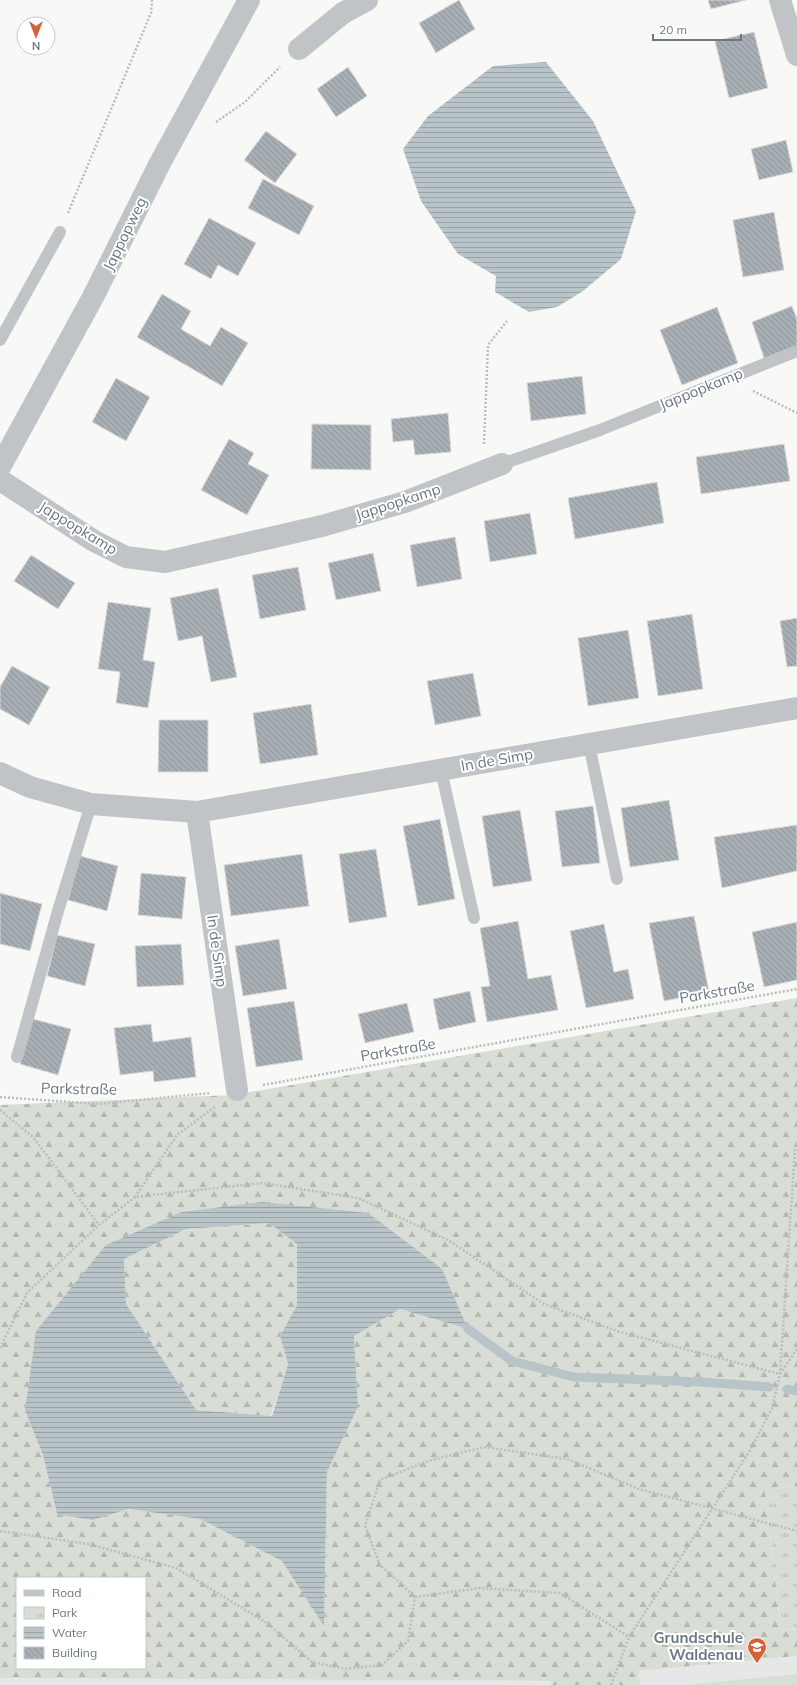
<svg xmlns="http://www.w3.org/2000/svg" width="797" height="1685" font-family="Mulish,sans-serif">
<defs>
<pattern id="forest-firs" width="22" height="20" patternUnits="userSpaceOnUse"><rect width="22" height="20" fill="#d8ddd5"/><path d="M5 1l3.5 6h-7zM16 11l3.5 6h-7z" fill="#b3b8b2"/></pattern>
<pattern id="park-tufts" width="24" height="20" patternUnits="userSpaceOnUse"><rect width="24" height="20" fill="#d8ddd5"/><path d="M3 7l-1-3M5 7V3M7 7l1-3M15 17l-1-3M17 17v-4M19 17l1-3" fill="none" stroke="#b3b8b2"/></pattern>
<pattern id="water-rules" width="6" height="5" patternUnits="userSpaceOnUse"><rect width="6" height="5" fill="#b9c4c8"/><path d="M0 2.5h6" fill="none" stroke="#9aa4a8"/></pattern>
<pattern id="building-back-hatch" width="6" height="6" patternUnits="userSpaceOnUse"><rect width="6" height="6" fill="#a8afb4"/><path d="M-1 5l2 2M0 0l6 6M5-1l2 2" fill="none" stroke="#8d9398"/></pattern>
</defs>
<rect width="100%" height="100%" fill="#f8f8f6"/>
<!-- built -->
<g fill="#e6e7e6">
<polygon points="797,1656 797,1685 640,1685 639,1671"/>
<polygon points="0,1678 551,1681 551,1685 0,1685"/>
</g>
<!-- grass -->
<polygon fill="#d8ddd5" points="797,1674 797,1685 686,1685"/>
<!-- forest -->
<g fill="url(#forest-firs)" fill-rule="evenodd">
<path d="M797,998V1486L765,1490L781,1630L797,1628V1656L639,1671L640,1685H551V1681L0,1678V1105L233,1095ZM263,1202L468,1329L400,1309L354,1336L358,1407L327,1472L324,1625L282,1561L200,1519L128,1509L57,1514L43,1455L25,1411L106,1245ZM17,1578H145V1668H17Z"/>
<polygon points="269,1223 297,1244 297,1305 280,1336 288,1364 271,1416 195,1410 126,1304 124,1259 186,1229"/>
</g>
<!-- park -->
<polygon fill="url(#park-tufts)" points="797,1486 797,1628 781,1630 765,1490"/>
<!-- water -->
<g fill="url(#water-rules)" fill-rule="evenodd">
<polygon points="546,62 593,121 636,211 621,259 583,291 557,307 529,312 495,292 496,276 458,254 421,201 403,149 428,116 493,66"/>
<path d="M262,1202L368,1213L442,1269L468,1329L400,1309L354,1336L358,1407L327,1472L324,1626L282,1561L200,1519L128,1509L92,1520L57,1514L43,1455L25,1411L36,1331L106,1245L182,1212ZM269,1223L297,1244V1305L280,1336L288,1364L272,1416L196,1410L126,1304L124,1259L186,1229Z"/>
</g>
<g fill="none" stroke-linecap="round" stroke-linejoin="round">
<!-- stream -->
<g stroke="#b9c4c8" stroke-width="9">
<polyline points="468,1329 512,1361 574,1377 702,1382 769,1387"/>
<polyline points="787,1389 797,1391"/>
</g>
</g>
<!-- building -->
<g fill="url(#building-back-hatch)" stroke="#dadad8">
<polygon points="459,0 475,29 436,53 419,23"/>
<polygon points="708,0 746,0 711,9"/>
<polygon points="754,32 768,88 729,98 715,41"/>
<polygon points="348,67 367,96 336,117 317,89"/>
<polygon points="266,131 297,154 275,183 244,160"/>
<polygon points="786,140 793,172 759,180 751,149"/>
<polygon points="263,179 314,206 299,235 248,208"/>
<polygon points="774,212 784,270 743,277 733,220"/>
<polygon points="209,218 256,243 238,276 218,265 211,279 184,264"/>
<polygon points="162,294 191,311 181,329 210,346 221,327 248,343 222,386 137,337"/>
<polygon points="792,306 797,319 797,349 765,361 752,322"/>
<polygon points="717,307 738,363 682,385 660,330"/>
<polygon points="582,376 586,414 531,421 527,383"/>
<polygon points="116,378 150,397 126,441 92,422"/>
<polygon points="448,413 451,452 415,455 413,440 393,442 391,419"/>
<polygon points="312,424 371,425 371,470 311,469"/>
<polygon points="229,439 254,453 248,464 269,475 247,515 201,490"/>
<polygon points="784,444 790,481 701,494 696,457"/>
<polygon points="657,482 664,523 575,539 568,498"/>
<polygon points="530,513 537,554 490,562 484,521"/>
<polygon points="455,537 462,579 417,587 410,545"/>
<polygon points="373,553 381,591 336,600 328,563"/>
<polygon points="31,555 75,583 58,609 14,581"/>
<polygon points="298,567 306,610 260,619 252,575"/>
<polygon points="218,588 237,677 211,682 202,636 178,641 170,598"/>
<polygon points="108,602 151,608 143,660 155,662 148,708 116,703 120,672 98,669"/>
<polygon points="692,614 703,689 658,696 647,621"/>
<polygon points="797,618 797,666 787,667 780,621"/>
<polygon points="628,630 639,698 588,706 578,638"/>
<polygon points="12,666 50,687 29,725 0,709 0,687"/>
<polygon points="473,673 481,716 435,725 427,681"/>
<polygon points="311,704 318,755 260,764 253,713"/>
<polygon points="159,720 208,720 208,772 158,772"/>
<polygon points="669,800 679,860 630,867 621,808"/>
<polygon points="593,806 600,863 562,867 555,811"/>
<polygon points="520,810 532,881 493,887 482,816"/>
<polygon points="440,819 455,899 418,906 403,826"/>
<polygon points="797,825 797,871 722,888 714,837"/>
<polygon points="376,849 387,917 349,923 339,854"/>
<polygon points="302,854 309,906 231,916 224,865"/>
<polygon points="80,856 118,866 107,911 68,900"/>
<polygon points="141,873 186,877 182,919 138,915"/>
<polygon points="0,893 42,904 30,951 0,944"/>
<polygon points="694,916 709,992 664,1001 649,923"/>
<polygon points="518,921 528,979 551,975 558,1010 487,1022 481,987 490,986 480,928"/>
<polygon points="797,922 797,980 764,987 752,932"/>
<polygon points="604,924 614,972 628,969 634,999 586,1008 570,931"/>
<polygon points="57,935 95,944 85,986 47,976"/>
<polygon points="279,939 287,989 243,996 235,946"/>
<polygon points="181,944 184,985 137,987 135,946"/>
<polygon points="470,991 476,1022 439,1030 433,999"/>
<polygon points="294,1001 303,1060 256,1067 247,1008"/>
<polygon points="407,1003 414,1032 365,1043 358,1014"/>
<polygon points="33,1019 71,1029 58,1075 20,1064"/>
<polygon points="151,1024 153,1042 191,1037 196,1077 154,1082 153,1071 120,1075 114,1028"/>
</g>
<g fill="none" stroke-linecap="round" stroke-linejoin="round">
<!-- path -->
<g stroke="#babdbf" stroke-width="2.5" stroke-dasharray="2 2" stroke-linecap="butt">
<polyline points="216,122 245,102 280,67"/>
<polyline points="68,213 151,13 152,0"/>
<polyline points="753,391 797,413"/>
<polyline points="484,444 488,345 507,321"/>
<polyline points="263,1085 797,989"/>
<polyline points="0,1097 98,1104 211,1093"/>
<polyline points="0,1110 33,1137 99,1225"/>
<polyline points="135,1197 177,1135 216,1106"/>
<polyline points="0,1348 27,1293 99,1225 135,1197 262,1183 358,1198 448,1240 544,1304 620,1332 780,1374 797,1349"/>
<polyline points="0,1531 88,1544 176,1568 267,1623 312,1662 345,1669 382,1665 408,1641 415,1597 380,1565 365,1526 380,1480 428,1461 484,1447 567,1459 639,1489 797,1531"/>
<polyline points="415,1597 480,1588 560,1593 629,1637"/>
<polyline points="611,1685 629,1637 751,1449 772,1408 780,1374 795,1149 797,1144"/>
</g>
<!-- service -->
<g stroke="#c0c4c7" stroke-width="12">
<polyline points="0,340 60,232"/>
<polyline points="502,464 600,430 797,351"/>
<polyline points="589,744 617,879"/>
<polyline points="441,770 474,918"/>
<polyline points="17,1057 58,911 91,804"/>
</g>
<!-- minor -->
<g stroke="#c0c4c7" stroke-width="22">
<polyline points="780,0 797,55"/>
<polyline points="299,49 343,13 367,0"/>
<polyline points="0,480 94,541 126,557 165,562 322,526 405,502 502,464"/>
<polyline points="0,773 30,787 91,804 197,812 797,708"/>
<polyline points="197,812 237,1090"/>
</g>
<!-- tertiary -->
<polyline stroke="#c0c4c7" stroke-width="22" points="0,467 93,297 160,163 249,0"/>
</g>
<!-- icons -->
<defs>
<g id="school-pin" transform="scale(1)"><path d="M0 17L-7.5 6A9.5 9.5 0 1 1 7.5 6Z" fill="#d66138" stroke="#fff"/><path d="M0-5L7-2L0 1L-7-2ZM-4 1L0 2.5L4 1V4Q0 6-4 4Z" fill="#fff"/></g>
</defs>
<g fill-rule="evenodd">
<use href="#school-pin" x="757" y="1647"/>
</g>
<g text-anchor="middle" stroke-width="4" stroke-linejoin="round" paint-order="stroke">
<!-- street labels -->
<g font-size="15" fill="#6a7884" stroke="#fff">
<text transform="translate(125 234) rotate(-64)" y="5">Jappopweg</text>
<text transform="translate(701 389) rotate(-22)" y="5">Jappopkamp</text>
<text transform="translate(398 502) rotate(-18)" y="5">Jappopkamp</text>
<text transform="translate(78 528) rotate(31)" y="5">Jappopkamp</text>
<text transform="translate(497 760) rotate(-10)" y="5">In de Simp</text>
<text transform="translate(217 951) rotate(82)" y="5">In de Simp</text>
<text transform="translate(717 992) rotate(-10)" y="5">Parkstraße</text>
<text transform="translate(398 1050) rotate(-10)" y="5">Parkstraße</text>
<text transform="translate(79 1089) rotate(1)" y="5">Parkstraße</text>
</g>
<!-- poi labels -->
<g font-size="15" font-weight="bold" fill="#6a7884" stroke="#fff" text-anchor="end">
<text x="743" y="1643">Grundschule<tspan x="743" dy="17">Waldenau</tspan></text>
</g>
</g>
<!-- legend -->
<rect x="16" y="1577" width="130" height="92" fill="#ffffff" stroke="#c3c9ce"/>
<rect x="24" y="1590" width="20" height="6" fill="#c0c4c7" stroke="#c3c9ce"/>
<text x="52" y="1597" font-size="12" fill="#6a7884">Road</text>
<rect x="24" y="1607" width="20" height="12" fill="url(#park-tufts)" stroke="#c3c9ce"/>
<text x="52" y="1617" font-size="12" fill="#6a7884">Park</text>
<rect x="24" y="1627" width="20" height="12" fill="url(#water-rules)" stroke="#c3c9ce"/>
<text x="52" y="1637" font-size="12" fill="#6a7884">Water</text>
<rect x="24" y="1647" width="20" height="12" fill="url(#building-back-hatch)" stroke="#c3c9ce"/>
<text x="52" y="1657" font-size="12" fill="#6a7884">Building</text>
<!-- north arrow -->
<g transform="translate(36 36) rotate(180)"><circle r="19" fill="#ffffff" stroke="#c3c9ce"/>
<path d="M0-3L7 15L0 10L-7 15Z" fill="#d66138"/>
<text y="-6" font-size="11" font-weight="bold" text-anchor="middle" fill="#6a7884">N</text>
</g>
<!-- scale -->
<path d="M653 34v6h88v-6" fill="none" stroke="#6a7884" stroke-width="2"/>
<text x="659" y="34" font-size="12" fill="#6a7884" stroke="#ffffff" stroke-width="3" paint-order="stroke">20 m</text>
</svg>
